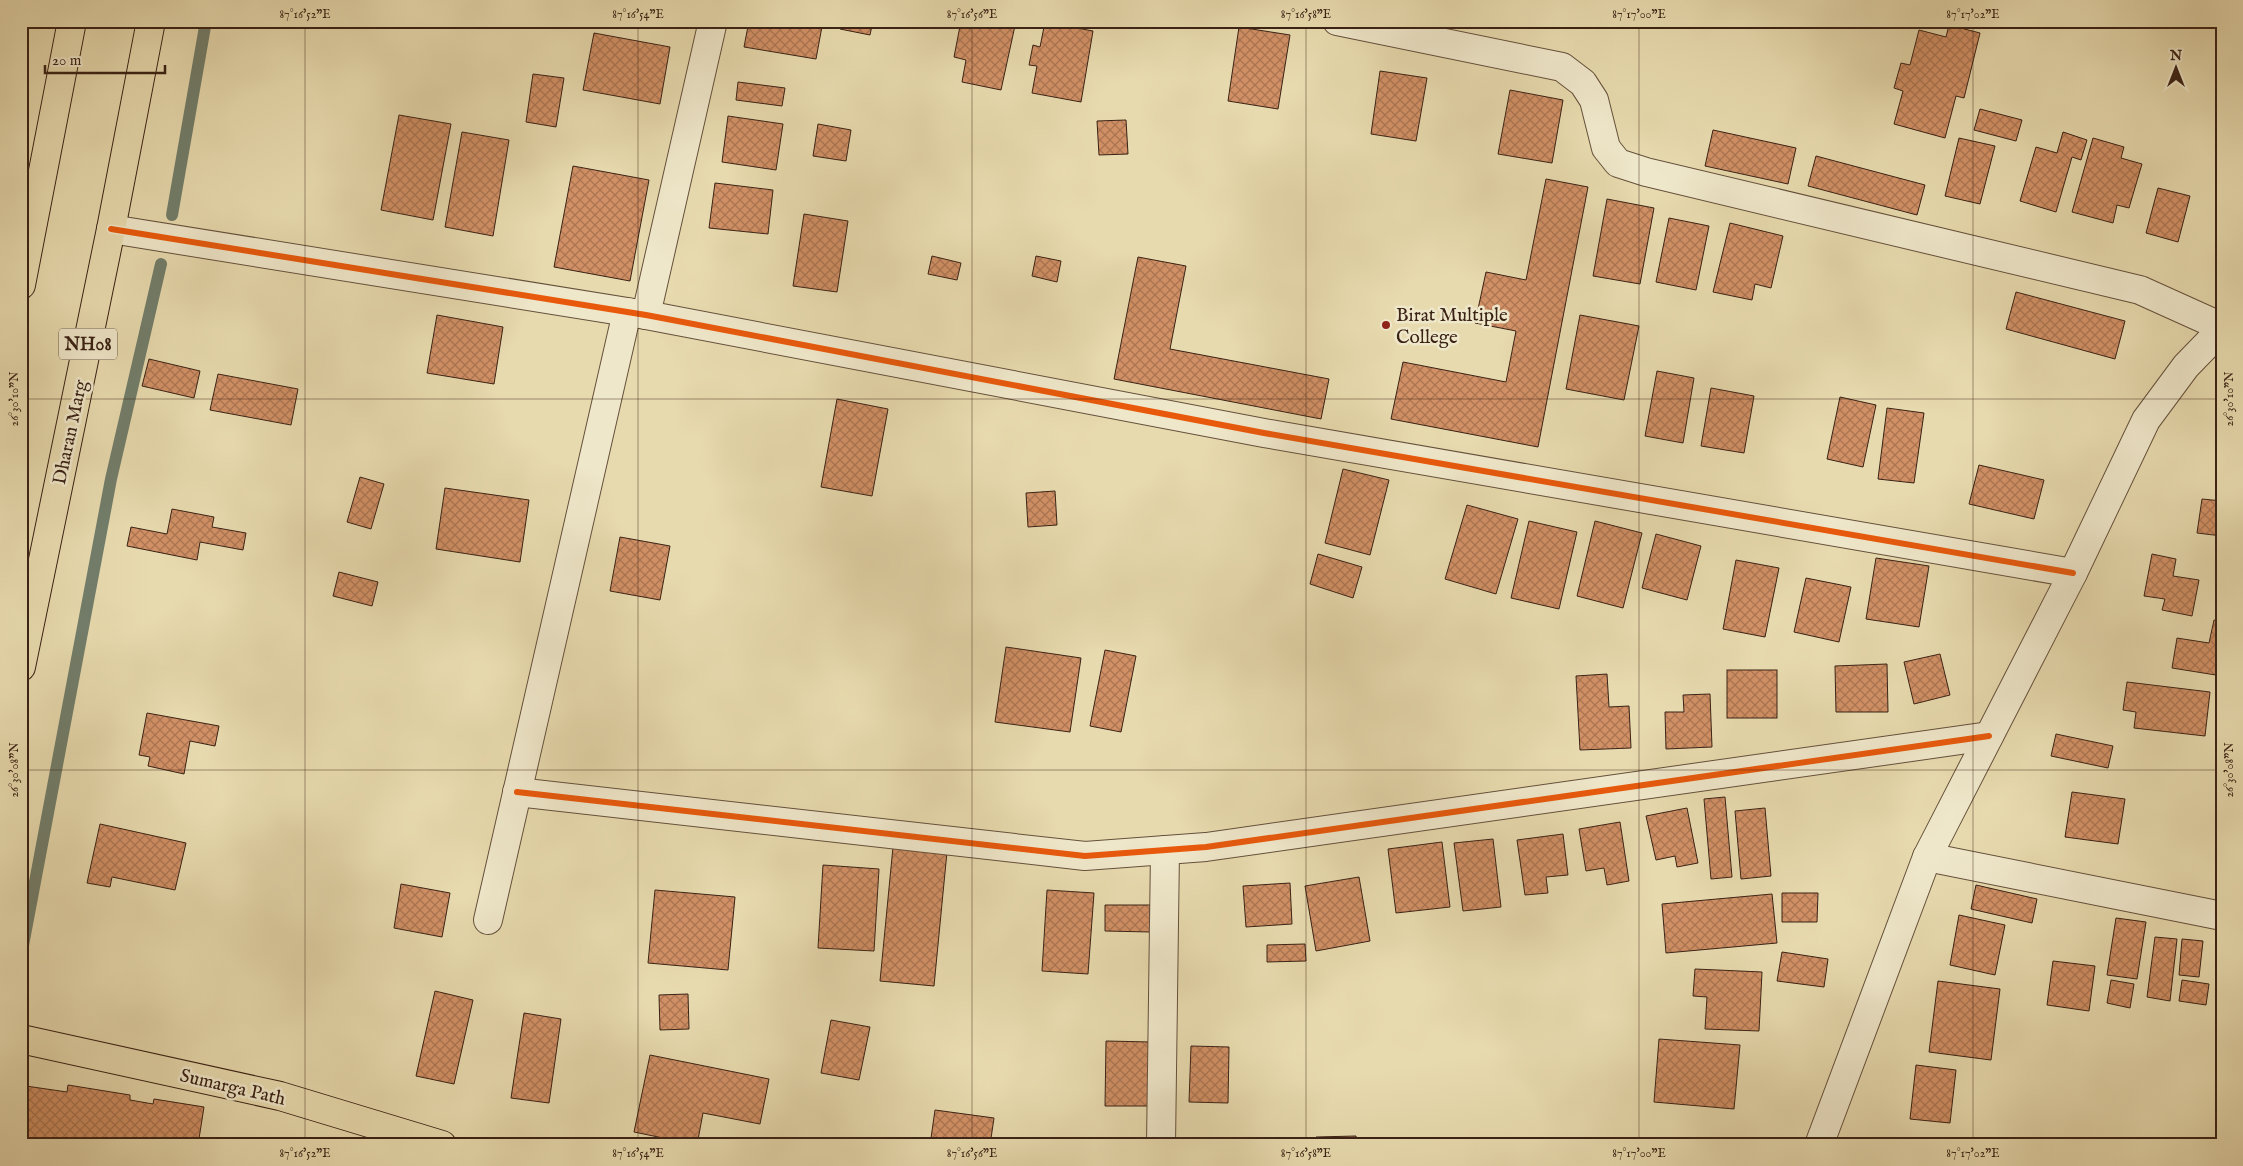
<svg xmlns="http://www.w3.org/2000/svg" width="2243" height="1166" font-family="'IM FELL English',serif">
<defs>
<pattern id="building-cross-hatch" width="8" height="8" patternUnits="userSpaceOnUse" patternTransform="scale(1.25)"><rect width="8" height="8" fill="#d19065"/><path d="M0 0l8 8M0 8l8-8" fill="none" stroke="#ab7552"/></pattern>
</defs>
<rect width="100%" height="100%" fill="#e7daae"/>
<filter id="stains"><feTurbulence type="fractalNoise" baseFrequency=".004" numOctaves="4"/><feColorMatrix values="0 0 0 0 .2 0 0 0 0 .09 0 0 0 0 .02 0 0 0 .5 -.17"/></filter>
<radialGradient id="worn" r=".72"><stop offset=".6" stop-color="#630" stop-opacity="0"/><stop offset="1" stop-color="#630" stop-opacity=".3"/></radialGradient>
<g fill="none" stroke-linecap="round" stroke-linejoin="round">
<!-- stream -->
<g stroke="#727e6b" stroke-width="12">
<polyline points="172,215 206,21"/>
<polyline points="21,956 111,479 161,264"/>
</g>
</g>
<!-- building -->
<g fill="url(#building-cross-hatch)" stroke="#3a2215">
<polygon points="749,21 823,21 816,59 744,47"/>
<polygon points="841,21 873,21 870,35 840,29"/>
<polygon points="961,21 1016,21 1001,90 962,82 966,60 954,57"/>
<polygon points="1045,22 1093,31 1081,102 1032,93 1037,66 1029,65 1033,45 1040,47"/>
<polygon points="1949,25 1980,33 1964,98 1956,96 1945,138 1894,124 1903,91 1894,88 1901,63 1910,65 1919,30 1946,37"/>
<polygon points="1239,27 1290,35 1278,109 1228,101"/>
<polygon points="594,33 670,47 660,104 583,90"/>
<polygon points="1380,71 1427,78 1416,141 1371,134"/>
<polygon points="533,74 564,78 556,127 526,122"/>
<polygon points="738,82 785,88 782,106 736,100"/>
<polygon points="1510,90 1563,100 1552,163 1498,154"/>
<polygon points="1980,109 2022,120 2016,141 1974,130"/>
<polygon points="399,115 451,124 433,220 381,210"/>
<polygon points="728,116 783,124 776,170 722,162"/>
<polygon points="1126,120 1128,154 1099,155 1097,121"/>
<polygon points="818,124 851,130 846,161 813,156"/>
<polygon points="1713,130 1796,148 1788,184 1705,166"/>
<polygon points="462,132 509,140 493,236 445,227"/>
<polygon points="2063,132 2087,140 2081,160 2072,157 2056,212 2020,201 2036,147 2057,153"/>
<polygon points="1959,138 1995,146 1980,204 1945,196"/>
<polygon points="2093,138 2124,147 2121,158 2142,164 2129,208 2117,205 2113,223 2072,212"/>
<polygon points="1816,156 1925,185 1917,215 1808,186"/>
<polygon points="573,166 649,180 630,281 554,267"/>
<polygon points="1546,179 1588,187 1538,447 1391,419 1403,362 1506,382 1516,331 1475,323 1486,272 1526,280"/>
<polygon points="715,183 773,190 768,234 709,228"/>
<polygon points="2158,188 2190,196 2178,242 2146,233"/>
<polygon points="1607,199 1654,208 1640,284 1593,276"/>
<polygon points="804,214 848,221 837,292 793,286"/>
<polygon points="1669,218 1709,226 1696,290 1656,282"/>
<polygon points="1730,223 1783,236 1771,288 1755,284 1752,300 1713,292"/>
<polygon points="932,256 961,263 957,280 928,274"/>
<polygon points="1036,256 1061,261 1057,282 1032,276"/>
<polygon points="1138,257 1186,266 1170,349 1329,379 1321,419 1114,379"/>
<polygon points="2016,292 2125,321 2115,359 2006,329"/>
<polygon points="437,315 503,327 494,384 427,373"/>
<polygon points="1580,315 1639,326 1624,400 1566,389"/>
<polygon points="149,359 200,371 194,398 142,386"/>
<polygon points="1657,371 1694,378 1683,443 1645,436"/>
<polygon points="218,374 298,389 291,425 210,410"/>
<polygon points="1711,388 1754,396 1744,453 1701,446"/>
<polygon points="1840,397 1876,405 1863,467 1827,459"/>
<polygon points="837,399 888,409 872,496 821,487"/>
<polygon points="1887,408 1924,413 1914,483 1878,479"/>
<polygon points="1979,465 2044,480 2034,519 1969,504"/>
<polygon points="1343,469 1389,480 1370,555 1325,543"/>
<polygon points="360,477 384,484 371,529 347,522"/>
<polygon points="445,488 529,500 520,562 436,549"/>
<polygon points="1055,491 1057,525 1028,527 1026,493"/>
<polygon points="2202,499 2222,501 2222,536 2197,533"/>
<polygon points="1467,505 1518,519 1496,594 1445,579"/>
<polygon points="172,509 214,517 212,527 246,533 243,550 200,542 197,560 127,546 131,527 167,534"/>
<polygon points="1529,521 1577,532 1559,609 1511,598"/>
<polygon points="1595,521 1642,533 1623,608 1577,596"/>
<polygon points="1656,534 1701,546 1687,600 1642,588"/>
<polygon points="620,537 670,546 660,600 610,591"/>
<polygon points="1318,554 1362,567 1353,598 1310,584"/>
<polygon points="2152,554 2176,559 2173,576 2199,580 2192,616 2162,610 2165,599 2144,596"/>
<polygon points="1876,558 1929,566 1919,627 1866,619"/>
<polygon points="1736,560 1779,568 1765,637 1723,629"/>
<polygon points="339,572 378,582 372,606 333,596"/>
<polygon points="1806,578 1851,587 1839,642 1794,632"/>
<polygon points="2214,620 2222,622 2222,676 2172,668 2177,638 2209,643"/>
<polygon points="1006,647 1081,658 1070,732 995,722"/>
<polygon points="1105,650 1136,656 1121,732 1090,726"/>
<polygon points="1940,654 1950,695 1914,704 1904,662"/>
<polygon points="1887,664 1888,712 1836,712 1835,666"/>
<rect x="1727" y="670" width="50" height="48"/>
<polygon points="1607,674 1609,707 1629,706 1631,748 1580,750 1576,676"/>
<polygon points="2127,682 2210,692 2205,736 2134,728 2136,712 2123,710"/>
<polygon points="1710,694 1712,747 1666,749 1665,712 1684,712 1683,695"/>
<polygon points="147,713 219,726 215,746 190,741 184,774 148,766 150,757 139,755"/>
<polygon points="2056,734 2113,746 2108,768 2051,756"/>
<polygon points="2072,792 2125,799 2118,844 2065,837"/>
<polygon points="1725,797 1732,877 1711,879 1704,799"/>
<polygon points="1687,808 1698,863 1677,867 1675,856 1656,860 1646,816"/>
<polygon points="1765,808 1771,876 1741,879 1735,811"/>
<polygon points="1620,822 1629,881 1607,885 1604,868 1586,871 1579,829"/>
<polygon points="100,824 186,843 175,890 112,877 110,887 87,883"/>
<polygon points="1563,834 1568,875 1546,877 1548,893 1525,895 1517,840"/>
<polygon points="1493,839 1501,907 1463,911 1454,843"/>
<polygon points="1442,842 1450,907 1396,913 1388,849"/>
<polygon points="893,847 947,852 934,986 880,981"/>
<polygon points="823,865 879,869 874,951 818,948"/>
<polygon points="1359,877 1370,941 1316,951 1305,886"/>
<polygon points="1290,883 1292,924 1246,927 1243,886"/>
<polygon points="401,884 450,893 442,937 394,928"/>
<polygon points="1976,885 2037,899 2032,923 1971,909"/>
<polygon points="655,890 735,897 728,970 648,963"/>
<polygon points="1047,890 1094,893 1088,974 1042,971"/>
<polygon points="1782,893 1818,893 1817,922 1782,922"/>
<polygon points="1772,894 1777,943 1666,953 1662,904"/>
<polygon points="1105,905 1150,905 1150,932 1105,931"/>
<polygon points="1959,915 2005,925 1995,975 1950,965"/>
<polygon points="2116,918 2146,922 2137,979 2107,975"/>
<polygon points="2155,937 2177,939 2170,1001 2147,997"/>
<polygon points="2182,939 2203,941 2199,977 2179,975"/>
<polygon points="1305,944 1306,961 1267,962 1267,945"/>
<polygon points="1782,952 1828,959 1824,987 1777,981"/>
<polygon points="2053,961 2095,966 2089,1011 2047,1005"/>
<polygon points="1695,969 1762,972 1759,1031 1705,1029 1707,997 1693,996"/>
<polygon points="2111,980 2134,984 2130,1008 2107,1003"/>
<polygon points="2182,980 2209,984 2206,1005 2179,1001"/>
<polygon points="1938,981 2000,989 1991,1060 1929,1052"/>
<polygon points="435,991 473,1000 454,1084 416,1076"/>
<polygon points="688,994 689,1029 660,1030 659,995"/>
<polygon points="524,1013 561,1019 549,1103 511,1098"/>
<polygon points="831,1020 870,1027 859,1080 821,1073"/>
<polygon points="1659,1039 1740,1045 1734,1109 1654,1102"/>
<polygon points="1106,1041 1151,1042 1150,1106 1105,1106"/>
<polygon points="1191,1046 1229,1047 1228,1103 1189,1102"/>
<polygon points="650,1055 769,1079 760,1124 703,1113 697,1145 634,1132"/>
<polygon points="1916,1065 1956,1070 1950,1123 1910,1119"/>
<polygon points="68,1085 130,1095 130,1100 153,1104 154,1099 204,1107 198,1145 21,1145 21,1114 26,1086 67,1092"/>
<polygon points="935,1110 994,1118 990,1145 930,1145"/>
<polygon points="1356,1136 1357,1145 1316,1145 1316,1137"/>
<polygon points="1521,1140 1608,1142 1608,1145 1521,1145"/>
</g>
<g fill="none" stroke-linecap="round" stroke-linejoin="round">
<!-- minor casing -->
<g stroke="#65503b" stroke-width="30">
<g id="minor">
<polyline points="1337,21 1562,67 1583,83 1594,100 1606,148 1618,163 1646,172 2140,290 2222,327"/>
<polyline points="111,229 646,315 1264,433 2073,573"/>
<polyline points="646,315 713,21"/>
<polyline points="517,792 1085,856 1206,847 1989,736"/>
<polyline points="1927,857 2222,916"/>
<polyline points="488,920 627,312"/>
<polyline points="1161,1145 1165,850"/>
<polyline points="1819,1145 1927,857 2073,573 2146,420 2186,366 2222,329"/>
</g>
</g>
<!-- major casing -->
<g stroke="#3a2215" stroke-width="30">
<g id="major">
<polyline points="21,285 72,21"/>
<polyline points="21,667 111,229 151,21"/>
<polyline points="21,1039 280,1096 442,1145"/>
</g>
</g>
<!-- minor -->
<use href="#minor" stroke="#efe7ca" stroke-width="28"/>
<!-- major -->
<use href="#major" stroke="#e7daae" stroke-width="28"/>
<!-- cycleway casing -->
<g stroke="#efe7ca" stroke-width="9">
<g id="cycleway">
<polyline points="111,229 646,315 1264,433 2073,573"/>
<polyline points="517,792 1085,856 1206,847 1989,736"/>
</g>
</g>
<!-- cycleway -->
<use href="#cycleway" stroke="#e8590c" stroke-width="6"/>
</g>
<!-- ticks -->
<path fill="none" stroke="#3a2215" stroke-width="1" stroke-opacity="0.45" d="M305,21V1145M638,21V1145M972,21V1145M1306,21V1145M1639,21V1145M1973,21V1145M21,28H2222M21,399H2222M21,770H2222M21,1141H2222"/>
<!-- markers -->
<circle fill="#8f2418" stroke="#efe7ca" stroke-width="2" cx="1386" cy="325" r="5"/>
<g text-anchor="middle" stroke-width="5" stroke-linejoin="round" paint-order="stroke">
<!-- shield labels -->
<rect fill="#efe7ca" stroke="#705d4b" stroke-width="1" x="59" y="328.5" width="58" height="31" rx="4"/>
<g font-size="18" font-weight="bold" fill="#3a2215">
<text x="88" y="350">NH08</text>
</g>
<!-- poi labels -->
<g font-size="19" fill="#3a2215" stroke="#efe7ca" text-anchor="start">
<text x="1396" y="321">Birat Multiple<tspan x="1396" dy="22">College</tspan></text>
</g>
<!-- street labels -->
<g font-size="19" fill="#3a2215" stroke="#efe7ca">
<text transform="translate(69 432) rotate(-78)" y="7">Dharan Marg</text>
<text transform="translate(233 1086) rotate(13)" y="7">Sumarga Path</text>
</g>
</g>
<!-- margin -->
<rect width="2243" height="1166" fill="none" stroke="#e7daae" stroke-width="55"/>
<!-- north arrow -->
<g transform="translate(2176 68)" stroke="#efe7ca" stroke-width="4" paint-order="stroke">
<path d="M0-4L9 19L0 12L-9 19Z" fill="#3a2215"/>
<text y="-8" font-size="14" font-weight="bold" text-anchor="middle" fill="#3a2215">N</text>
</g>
<!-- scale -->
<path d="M45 65v8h120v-8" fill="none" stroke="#3a2215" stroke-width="2.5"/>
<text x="52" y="65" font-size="15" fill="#3a2215" stroke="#efe7ca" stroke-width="4" paint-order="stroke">20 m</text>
<rect x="28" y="28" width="2188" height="1110" fill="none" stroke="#3a2215" stroke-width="2"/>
<g font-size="12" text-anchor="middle" fill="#3a2215">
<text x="305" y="18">87°16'52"E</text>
<text x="638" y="18">87°16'54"E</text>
<text x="972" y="18">87°16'56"E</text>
<text x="1306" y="18">87°16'58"E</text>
<text x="1639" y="18">87°17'00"E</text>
<text x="1973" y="18">87°17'02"E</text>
<text transform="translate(14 399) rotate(-90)" y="4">26°30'10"N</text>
<text transform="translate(2229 399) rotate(-90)" y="4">26°30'10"N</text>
<text transform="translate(14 770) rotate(-90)" y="4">26°30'08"N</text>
<text transform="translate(2229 770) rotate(-90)" y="4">26°30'08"N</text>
<text x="305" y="1157">87°16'52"E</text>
<text x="638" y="1157">87°16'54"E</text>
<text x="972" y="1157">87°16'56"E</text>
<text x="1306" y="1157">87°16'58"E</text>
<text x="1639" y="1157">87°17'00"E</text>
<text x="1973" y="1157">87°17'02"E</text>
</g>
<rect width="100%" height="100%" filter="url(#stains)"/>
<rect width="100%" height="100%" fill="url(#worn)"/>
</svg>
